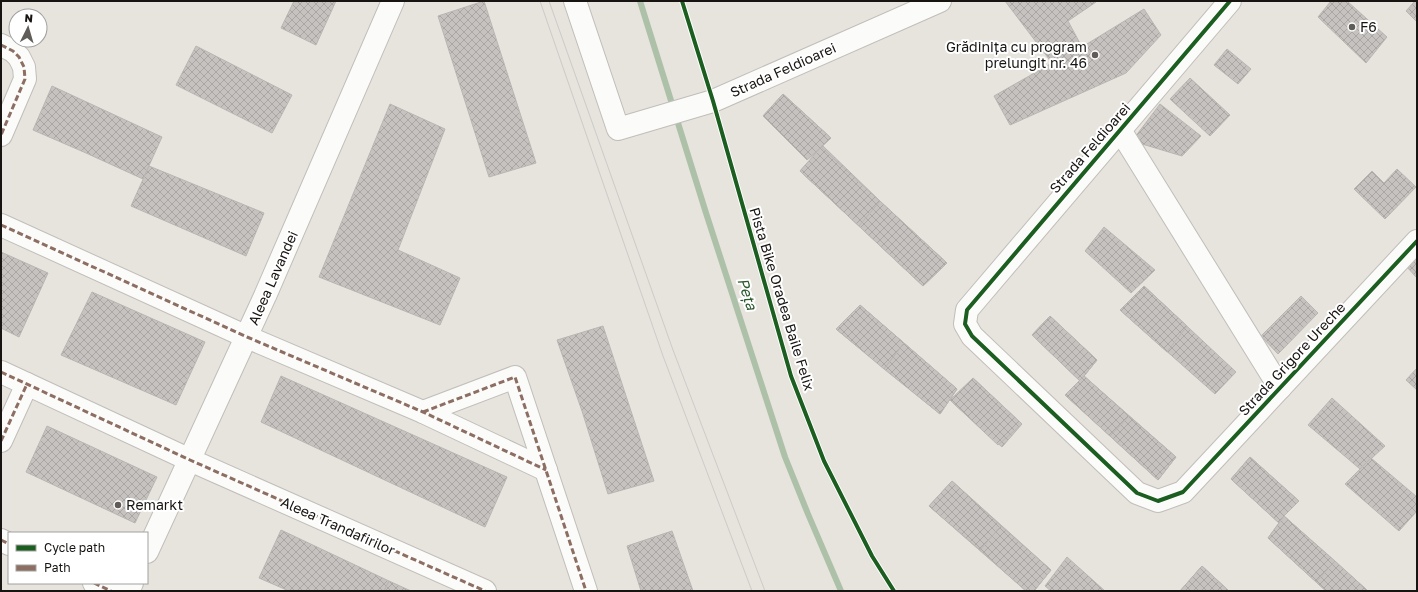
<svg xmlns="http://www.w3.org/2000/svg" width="1418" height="592" font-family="'Golos Text',sans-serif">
<defs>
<pattern id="building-cross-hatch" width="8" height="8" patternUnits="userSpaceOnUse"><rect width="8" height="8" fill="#c6c2bf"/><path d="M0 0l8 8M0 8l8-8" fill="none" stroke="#a9a6a3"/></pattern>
</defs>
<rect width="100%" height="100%" fill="#e7e3dd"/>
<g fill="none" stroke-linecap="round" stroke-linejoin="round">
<!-- stream -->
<polyline stroke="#acc1a8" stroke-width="6" points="640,1 706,213 785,457 808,514 841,591"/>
</g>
<!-- building -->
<g fill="url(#building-cross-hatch)" stroke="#b9b5b2">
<polygon points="294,1 336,1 316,45 281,28"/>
<polygon points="484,1 536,163 489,177 438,16"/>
<polygon points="1005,1 1096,1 1096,2 1068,21 1082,47 1144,9 1161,35 1126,73 1010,125 994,96 1052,63"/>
<polygon points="1331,1 1347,1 1387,37 1366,63 1318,17"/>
<polygon points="1415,1 1417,1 1417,22 1406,11"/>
<polygon points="196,46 292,95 272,133 176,85"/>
<polygon points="1227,49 1251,69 1238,84 1214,65"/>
<polygon points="1190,78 1230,115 1210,136 1170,99"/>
<polygon points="52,86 162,137 143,179 86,153 33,130"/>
<polygon points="783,94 831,138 807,160 763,116"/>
<polygon points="783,94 831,138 807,160 763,116"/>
<polygon points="390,104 445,129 398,250 460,278 440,325 319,277"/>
<polygon points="1160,104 1201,136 1182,156 1132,141"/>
<polygon points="823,146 880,201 859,226 800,171"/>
<polygon points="821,147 947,263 923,286 800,171"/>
<polygon points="149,166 264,213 246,256 131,206"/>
<polygon points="1397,169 1416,187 1385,219 1354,189 1372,171 1384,183"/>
<polygon points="880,201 947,263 923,286 859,226"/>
<polygon points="1104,227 1155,270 1131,293 1085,251"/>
<polygon points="1,252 48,273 19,337 1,328"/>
<polygon points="1417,255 1417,278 1406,266"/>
<polygon points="1144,286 1236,372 1215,394 1120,310"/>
<polygon points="1144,286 1187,326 1167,352 1120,310"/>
<polygon points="92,292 205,342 176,405 61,355"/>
<polygon points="1301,296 1318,313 1278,354 1261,336"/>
<polygon points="860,305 957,389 940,414 836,329"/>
<polygon points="860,305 904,343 884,369 836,329"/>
<polygon points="1050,316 1097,360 1084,376 1176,457 1158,480 1065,395 1080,381 1032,335"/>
<polygon points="1050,316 1097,360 1080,381 1032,335"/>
<polygon points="603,326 654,481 608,494 582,411 557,340"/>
<polygon points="904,343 957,389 940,414 884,369"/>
<polygon points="1417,368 1417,390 1406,380"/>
<polygon points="281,376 507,477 485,527 261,422"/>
<polygon points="1084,376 1129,416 1110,436 1065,395"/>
<polygon points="973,378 1022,424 1002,447 953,403"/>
<polygon points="973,378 1022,424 998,445 950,400"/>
<polygon points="1332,398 1385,446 1360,469 1308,425"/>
<polygon points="1129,416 1176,457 1158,480 1110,436"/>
<polygon points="47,426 157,477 135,523 26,472"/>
<polygon points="1250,457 1299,501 1284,516 1368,591 1326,591 1268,538 1279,523 1231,479"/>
<polygon points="1250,457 1299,501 1284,516 1279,523 1231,479"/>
<polygon points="1371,458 1417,497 1417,511 1399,531 1345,484"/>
<polygon points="952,481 1051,570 1034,591 1026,591 929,506"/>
<polygon points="952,481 1001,526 980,550 929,506"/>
<polygon points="1284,516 1335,561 1316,582 1268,538"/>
<polygon points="1001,526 1051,570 1034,591 1026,591 980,550"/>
<polygon points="281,530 389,581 384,591 289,591 259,578"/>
<polygon points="672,531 693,591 641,591 627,546"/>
<polygon points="1067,557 1105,591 1051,591 1045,586"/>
<polygon points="1335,561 1368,591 1326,591 1316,582"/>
<polygon points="1202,566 1229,591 1180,591"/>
<polygon points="1202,566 1229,591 1180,591"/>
<polygon points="389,581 411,591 384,591"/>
</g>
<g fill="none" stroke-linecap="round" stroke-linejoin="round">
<!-- minor casing -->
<g stroke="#c1beba" stroke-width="24">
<g id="minor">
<polyline points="575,1 618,129 713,101 940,1"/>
<polyline points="1230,1 967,310 965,324 972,336 1137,493 1158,501 1183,492 1417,241"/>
<polyline points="1,45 13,51 19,57 24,67 25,79 1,135"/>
<polyline points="1120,130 1280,388"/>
<polyline points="1,225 247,337 423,412 546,470"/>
<polyline points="1,372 190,460 485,591"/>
<polyline points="423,412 515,377 586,591"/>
<polyline points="1,441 27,384"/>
<polyline points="1,540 9,544"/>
<polyline points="147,552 265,296 393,1"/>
<polyline points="94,583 111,591"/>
<polyline points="128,591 132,583"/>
</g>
</g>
<!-- minor -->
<use href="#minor" stroke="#fbfbfa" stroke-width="22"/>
<!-- tram -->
<g stroke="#cccbc9" stroke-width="1">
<polyline points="540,1 663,356 752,591"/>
<polyline points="549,1 673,350 765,591"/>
</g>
<!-- quiet -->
<g stroke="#8d6e63" stroke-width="3" stroke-dasharray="6 3" stroke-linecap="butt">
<polyline points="1,45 13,51 19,57 24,67 25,79 1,135"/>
<polyline points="1,225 247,337 423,412 546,470"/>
<polyline points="1,372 190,460 485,591"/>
<polyline points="423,412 515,377 586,591"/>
<polyline points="1,441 27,384"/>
<polyline points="1,540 9,544"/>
<polyline points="94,583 111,591"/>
</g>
<!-- cycleway casing -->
<g stroke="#fff" stroke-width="6">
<g id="cycleway">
<polyline points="682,1 713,101 791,376 824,461 872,556 894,591"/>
<polyline points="1230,1 967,310 965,324 972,336 1137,493 1158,501 1183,492 1417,241"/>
</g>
</g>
<!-- cycleway -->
<use href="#cycleway" stroke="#1b5e20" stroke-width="4"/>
</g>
<!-- markers -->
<g fill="#605c58" stroke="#fff" stroke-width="1.5">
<circle cx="1352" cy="27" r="4"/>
<circle cx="1095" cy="55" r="4"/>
<circle cx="118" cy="505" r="4"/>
</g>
<g text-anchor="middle" stroke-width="4" stroke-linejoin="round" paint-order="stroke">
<!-- poi labels -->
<g font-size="14" fill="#171411" stroke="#fff" text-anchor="start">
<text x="1360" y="32">F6</text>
<text x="1087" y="52" text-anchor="end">Grădinița cu program<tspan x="1087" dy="16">prelungit nr. 46</tspan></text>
<text x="126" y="510">Remarkt</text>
</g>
<!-- street labels -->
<g font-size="14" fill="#171411" stroke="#fff">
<text transform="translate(783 70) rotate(-24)" y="5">Strada Feldioarei</text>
<text transform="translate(1090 148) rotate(-49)" y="5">Strada Feldioarei</text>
<text transform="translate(273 278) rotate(-66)" y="5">Aleea Lavandei</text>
<text transform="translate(782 299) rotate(73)" y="5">Pista Bike Oradea Baile Felix</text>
<text transform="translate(1292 359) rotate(-47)" y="5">Strada Grigore Ureche</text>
<text transform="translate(338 526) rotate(24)" y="5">Aleea Trandafirilor</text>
</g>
<!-- water labels -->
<g font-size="15" font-style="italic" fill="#2a592d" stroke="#fff">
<text transform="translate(747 294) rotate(72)" y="5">Peța</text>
</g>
</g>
<!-- border -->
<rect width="1418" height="592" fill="none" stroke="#171411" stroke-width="4"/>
<!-- legend -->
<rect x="8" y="532" width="140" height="52" fill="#ffffff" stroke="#a2a1a0"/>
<rect x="16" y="545" width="20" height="6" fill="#1b5e20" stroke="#a2a1a0"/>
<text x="44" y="552" font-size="12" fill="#171411">Cycle path</text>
<rect x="16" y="565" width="20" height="6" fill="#8d6e63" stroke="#a2a1a0"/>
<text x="44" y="572" font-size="12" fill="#171411">Path</text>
<!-- north arrow -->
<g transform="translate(28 28) rotate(5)"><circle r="19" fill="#ffffff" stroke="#a2a1a0"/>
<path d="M0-3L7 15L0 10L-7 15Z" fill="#605c58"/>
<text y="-6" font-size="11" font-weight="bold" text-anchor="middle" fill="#171411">N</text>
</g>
</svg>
